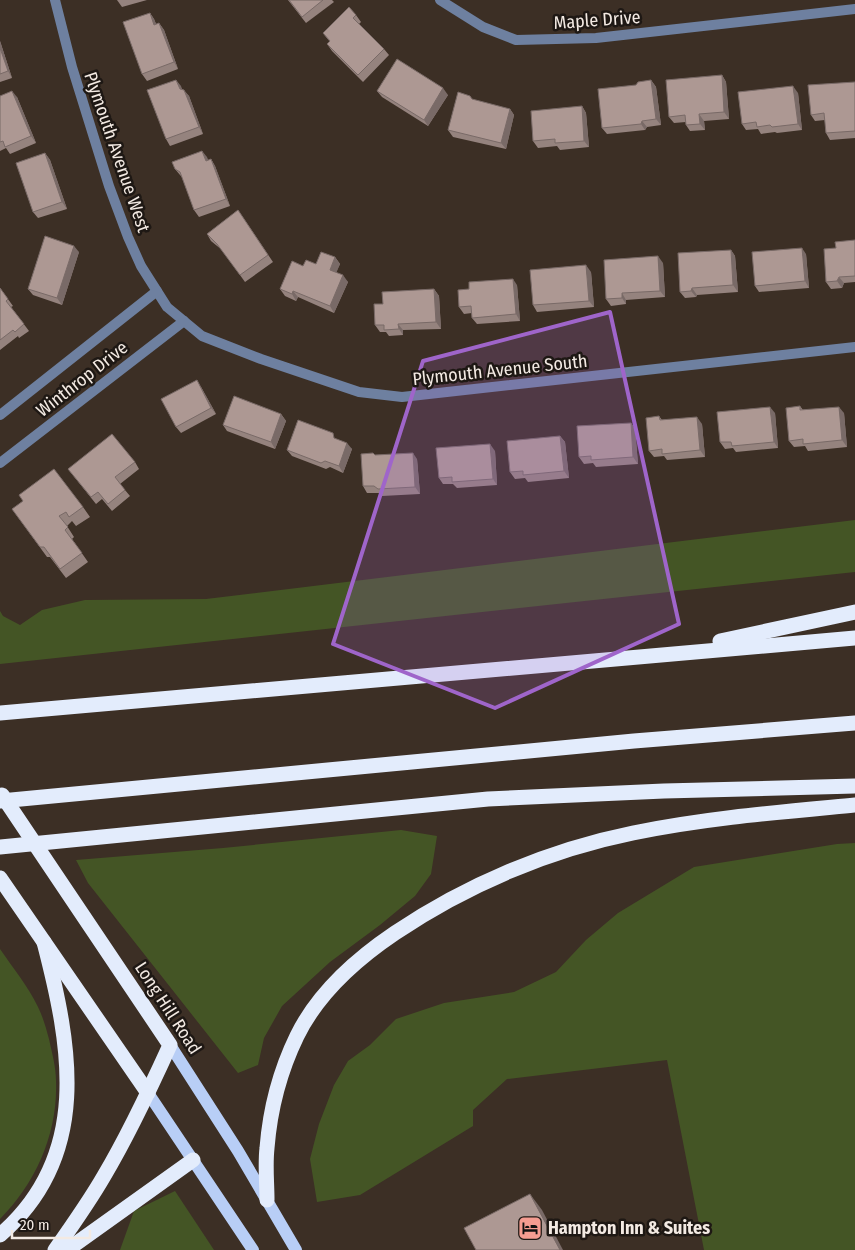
<svg xmlns="http://www.w3.org/2000/svg" width="855" height="1250" font-family="'Fira Sans Condensed',sans-serif">
<rect width="100%" height="100%" fill="#3c2f25"/>
<!-- green -->
<g fill="#445525">
<polygon points="855,520 855,572 0,664 0,611 3,616 20,625 42,610 85,600 206,599"/>
<polygon points="401,830 437,836 431,874 415,896 380,925 330,962 282,1006 264,1038 258,1065 238,1073 88,883 76,860 223,848"/>
<polygon points="855,843 855,1250 704,1250 667,1060 507,1079 473,1110 473,1126 360,1195 317,1202 310,1159 319,1124 334,1085 348,1061 370,1045 396,1019 444,1003 514,992 556,972 586,940 618,913 694,867 837,844"/>
<path d="M0,949C13,968 28,986 38,1007C43,1017 46,1028 49,1039C52,1053 56,1067 56,1081C58,1133 36,1183 0,1219Z"/>
<polygon points="175,1191 214,1250 120,1250 134,1211"/>
</g>
<g fill="none" stroke-linecap="round" stroke-linejoin="round">
<!-- street -->
<g stroke="#6e80a0" stroke-width="10">
<polyline points="55,0 72,67 109,186 128,237 141,266 167,307 202,336 261,359 359,392 402,397 855,347"/>
<polyline points="440,0 483,27 516,40 596,38 855,9"/>
<polyline points="0,415 157,291"/>
<polyline points="0,463 184,321"/>
</g>
<!-- primary -->
<g stroke="#b8cef6" stroke-width="12">
<polyline points="170,1045 238,1151 296,1250"/>
<polyline points="148,1093 253,1250"/>
</g>
<!-- highway -->
<g stroke="#e3ecfc" stroke-width="15">
<polyline points="720,641 855,612"/>
<polyline points="0,713 855,638"/>
<path d="M2,795L170,1045C150,1089 129,1134 104,1176C89,1202 72,1226 55,1250"/>
<polyline points="0,801 634,741 855,723"/>
<polyline points="0,847 488,799 664,791 855,786"/>
<polyline points="0,878 148,1093"/>
<path d="M267,1200C267,1183 265,1165 267,1148C270,1110 280,1071 297,1036C318,993 355,960 395,933C466,885 549,850 633,833C706,818 781,812 855,805"/>
<path d="M0,1235C92,1156 71,1046 44,942"/>
<polyline points="67,1250 193,1160"/>
</g>
</g>
<!-- wall -->
<g fill="#95837e">
<polygon points="117,0 147,0 122,7"/>
<polygon points="288,0 332,0 334,2 306,23"/>
<polygon points="150,13 154,19 156,24 159,23 164,30 178,69 147,81 142,74"/>
<polygon points="356,15 361,22 359,24 384,49 389,55 363,82 332,51 327,44 330,42 323,33"/>
<polygon points="0,41 12,78 0,82"/>
<polygon points="722,75 726,82 729,119 704,121 705,130 690,131 686,125 686,122 674,123 669,117"/>
<polygon points="176,80 182,89 189,96 203,134 170,146 166,139"/>
<polygon points="651,80 656,87 661,125 647,127 645,130 607,134 602,128 636,85"/>
<polygon points="855,82 855,138 830,140 826,133 825,120 815,121 811,115"/>
<polygon points="377,91 448,95 428,126 382,97"/>
<polygon points="798,93 802,130 777,133 775,132 761,134 758,129 746,130 742,124"/>
<polygon points="0,96 17,97 36,143 10,154 6,148 0,151"/>
<polygon points="582,106 586,113 589,147 560,150 557,146 538,148 533,141"/>
<polygon points="510,109 514,115 506,149 453,137 448,130"/>
<polygon points="202,151 208,160 211,159 215,166 230,206 199,217 194,210 182,177 180,175 175,169"/>
<polygon points="45,153 50,160 67,209 38,218 33,212"/>
<polygon points="238,210 273,262 245,282 222,250 211,241 207,234"/>
<polygon points="855,240 855,282 844,283 842,288 831,289 826,282 836,248"/>
<polygon points="731,250 735,256 738,292 697,295 696,297 685,298 680,292"/>
<polygon points="79,252 62,305 33,295 28,289"/>
<polygon points="806,254 809,288 759,292 755,286"/>
<polygon points="335,257 340,264 336,272 348,282 334,313 298,297 296,301 285,296 280,289 316,264"/>
<polygon points="663,263 665,297 626,300 626,304 611,306 606,299"/>
<polygon points="591,272 594,307 537,312 533,305"/>
<polygon points="517,285 520,321 477,324 472,318 472,313 464,314 459,307"/>
<polygon points="0,288 13,306 11,307 29,331 19,338 18,336 0,350"/>
<polygon points="434,289 439,296 441,329 403,330 403,335 389,336 386,332 380,332 375,325 383,304"/>
<polygon points="201,387 216,414 181,433 176,427"/>
<polygon points="800,406 803,410 844,413 847,447 808,451 805,446 794,447 789,441"/>
<polygon points="775,413 778,448 736,452 733,448 725,449 720,442"/>
<polygon points="281,414 286,421 275,449 227,431 223,425"/>
<polygon points="659,416 662,420 702,424 705,457 667,460 664,456 654,457 649,451"/>
<polygon points="631,423 635,429 638,464 596,467 593,463 584,464 579,457"/>
<polygon points="560,436 565,442 569,478 528,482 525,478 515,479 510,472"/>
<polygon points="337,439 352,449 343,473 330,467 326,469 292,456 287,450"/>
<polygon points="495,451 497,485 457,488 453,484 443,484 439,478"/>
<polygon points="375,455 417,459 420,494 382,496 379,493 367,493 363,486"/>
<polygon points="135,462 139,469 120,484 130,496 112,511 102,499 96,504 68,469"/>
<polygon points="83,507 90,517 76,526 72,521 67,526 74,537 72,539 88,562 66,578 50,557 47,557 12,509"/>
</g>
<!-- shaded-wall -->
<g fill="#796a67">
<polygon points="150,13 154,19 159,31 154,25"/>
<polygon points="159,23 164,30 178,69 174,62"/>
<polygon points="0,41 12,78 8,71 0,48"/>
<polygon points="722,75 726,82 729,119 724,112"/>
<polygon points="176,80 181,86 184,95 180,89"/>
<polygon points="651,80 656,87 661,125 656,119"/>
<polygon points="793,86 798,93 802,130 798,124"/>
<polygon points="443,88 448,95 428,126 424,120"/>
<polygon points="184,90 189,96 203,134 199,127"/>
<polygon points="12,91 17,97 36,143 31,136"/>
<polygon points="582,106 586,113 589,147 584,141"/>
<polygon points="510,109 514,115 506,149 501,143"/>
<polygon points="699,114 704,121 705,130 700,124"/>
<polygon points="642,121 647,127 645,130 641,124"/>
<polygon points="202,151 207,157 211,167 206,161"/>
<polygon points="45,153 50,160 67,209 62,202"/>
<polygon points="211,159 215,166 230,206 226,199"/>
<polygon points="74,246 79,252 62,305 57,298"/>
<polygon points="802,248 806,254 809,288 805,281"/>
<polygon points="731,250 735,256 738,292 733,285"/>
<polygon points="658,256 663,263 665,297 660,291"/>
<polygon points="335,257 340,264 335,276 330,270"/>
<polygon points="586,265 591,272 594,307 589,301"/>
<polygon points="343,275 348,282 334,313 330,306"/>
<polygon points="839,277 844,283 842,288 837,281"/>
<polygon points="513,279 517,285 520,321 516,314"/>
<polygon points="692,288 697,295 696,297 691,291"/>
<polygon points="434,289 439,296 441,329 436,322"/>
<polygon points="293,291 298,297 296,301 292,294"/>
<polygon points="622,293 626,300 626,304 622,298"/>
<polygon points="398,324 403,330 403,335 399,329"/>
<polygon points="197,380 201,387 216,414 211,408"/>
<polygon points="770,407 775,413 778,448 774,442"/>
<polygon points="839,407 844,413 847,447 842,440"/>
<polygon points="281,414 286,421 275,449 271,442"/>
<polygon points="697,417 702,424 705,457 700,450"/>
<polygon points="631,423 635,429 638,464 633,457"/>
<polygon points="560,436 565,442 569,478 564,471"/>
<polygon points="347,443 352,449 343,473 339,466"/>
<polygon points="490,444 495,451 497,485 493,479"/>
<polygon points="413,453 417,459 420,494 415,487"/>
<polygon points="530,1194 542,1210 563,1250 560,1250"/>
</g>
<!-- building -->
<g fill="#ad9893" stroke="#796a67">
<polygon points="289,0 323,0 302,17"/>
<polygon points="349,7 356,15 353,18 384,49 358,75 327,44 330,41 323,33"/>
<polygon points="150,13 154,25 159,23 174,62 142,74 123,22"/>
<polygon points="0,48 8,71 0,74"/>
<polygon points="397,59 443,88 424,120 377,91"/>
<polygon points="722,75 724,112 699,114 700,124 686,125 685,115 669,117 666,80"/>
<polygon points="176,80 180,89 184,90 199,127 166,139 147,90"/>
<polygon points="651,80 656,119 642,121 641,124 602,128 598,89 636,85 638,82"/>
<polygon points="855,82 855,131 826,133 824,113 811,115 808,85"/>
<polygon points="793,86 798,124 772,127 770,125 757,127 756,122 742,124 738,92"/>
<polygon points="12,91 31,136 5,147 3,141 0,142 0,96"/>
<polygon points="458,92 470,96 472,99 510,109 501,143 448,130"/>
<polygon points="582,106 584,141 555,143 555,139 533,141 531,111"/>
<polygon points="202,151 206,161 211,159 226,199 194,210 180,172 175,169 172,162"/>
<polygon points="45,153 62,202 33,212 16,163"/>
<polygon points="238,210 268,255 240,275 217,244 207,234"/>
<polygon points="45,236 74,246 57,298 28,289"/>
<polygon points="855,240 855,276 839,277 837,281 826,282 824,249 836,248 835,242"/>
<polygon points="802,248 805,281 755,286 752,252"/>
<polygon points="731,250 733,285 692,288 691,291 680,292 678,253"/>
<polygon points="321,252 335,257 330,270 343,275 330,306 293,291 292,294 280,289 292,261 303,266 306,260 316,264"/>
<polygon points="658,256 660,291 622,293 622,298 606,299 604,260"/>
<polygon points="586,265 589,301 533,305 530,270"/>
<polygon points="513,279 516,314 472,318 471,306 459,307 458,290 469,289 469,282"/>
<polygon points="0,288 8,299 6,301 24,324 15,332 13,330 0,340"/>
<polygon points="434,289 436,322 398,324 399,329 384,330 384,325 375,325 374,304 383,304 382,292"/>
<polygon points="197,380 211,408 176,427 161,399"/>
<polygon points="234,396 281,414 271,442 223,425"/>
<polygon points="800,406 800,410 839,407 842,440 803,444 803,439 789,441 786,408"/>
<polygon points="770,407 774,442 732,446 731,442 720,442 717,412"/>
<polygon points="659,416 660,420 697,417 700,450 662,454 662,449 649,451 646,418"/>
<polygon points="298,420 333,433 334,438 347,443 339,466 325,461 321,463 287,450"/>
<polygon points="631,423 633,457 591,460 591,456 579,457 577,426"/>
<polygon points="112,434 135,462 115,477 125,490 108,504 98,492 91,497 68,469"/>
<polygon points="560,436 564,471 523,475 523,471 510,472 507,441"/>
<polygon points="490,444 493,479 452,482 452,477 439,478 436,448"/>
<polygon points="373,453 375,455 413,453 415,487 378,489 374,486 363,486 361,454"/>
<polygon points="54,469 83,507 69,517 66,512 59,516 68,527 65,530 82,553 60,569 44,547 40,547 12,509 23,501 19,495"/>
<polygon points="530,1194 560,1250 476,1250 464,1228"/>
</g>
<!-- marked area -->
<path fill="#9f65ca" fill-opacity="0.2" stroke="#9f65ca" stroke-width="4" stroke-linejoin="round" d="M610,312L679,624L495,708L333,644L423,361Z"/>
<!-- icons -->
<defs>
<g id="hotel-square" transform="scale(1.25)"><rect x="-9" y="-9" width="18" height="18" rx="4" fill="#f59c91" stroke="#1e1814"/><path d="M-6-4.5h1.5V1H6V5H4.5V3h-9V5H-6ZM-4 0a1.8 1.8 0 1 1 3.6 0ZM.5 0V-2.5h3Q6-2.5 6 0Z" fill="#111"/></g>
</defs>
<g fill-rule="evenodd">
<use href="#hotel-square" x="530" y="1228"/>
</g>
<g text-anchor="middle" stroke-width="5" stroke-linejoin="round" paint-order="stroke">
<!-- street labels -->
<g font-size="18" fill="#f3eae3" stroke="#1e1814">
<text transform="translate(597 20) rotate(-4)" y="6">Maple Drive</text>
<text transform="translate(117 152) rotate(71)" y="6">Plymouth Avenue West</text>
<text transform="translate(500 370) rotate(-6)" y="6">Plymouth Avenue South</text>
<text transform="translate(82 379) rotate(-38)" y="6">Winthrop Drive</text>
<text transform="translate(168 1008) rotate(57)" y="6">Long Hill Road</text>
</g>
<!-- poi labels -->
<g font-size="18" font-weight="bold" fill="#f3eae3" stroke="#1e1814" text-anchor="start">
<text x="548" y="1234">Hampton Inn &amp; Suites</text>
</g>
</g>
<!-- scale -->
<path d="M12 1230v8h78v-8" fill="none" stroke="#f3eae3" stroke-width="2.5"/>
<text x="20" y="1230" font-size="15" fill="#f3eae3" stroke="#1e1814" stroke-width="4" paint-order="stroke">20 m</text>
</svg>
